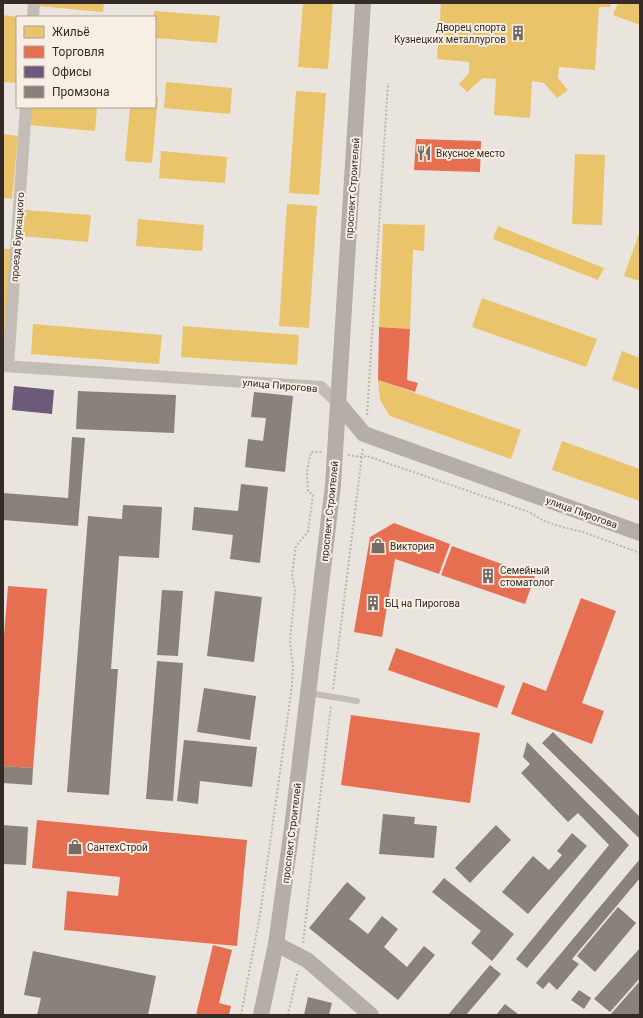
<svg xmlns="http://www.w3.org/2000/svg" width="643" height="1018" font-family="Roboto,sans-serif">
<rect width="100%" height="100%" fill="#eae4de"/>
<!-- homes -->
<g fill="#e9c46a">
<polygon points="37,3 104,3 103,12 37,6"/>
<polygon points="303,3 333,3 328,69 298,67"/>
<polygon points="441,3 611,3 610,7 599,7 595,70 559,67 558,78 568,90 557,98 544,83 532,81 530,118 494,115 496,79 483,78 467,92 459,84 469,73 469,62 437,59"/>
<polygon points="618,3 640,3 640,25 613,15"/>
<polygon points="154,11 220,16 217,43 155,38"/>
<polygon points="3,15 17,17 17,83 3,82"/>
<polygon points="166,82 232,88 230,114 164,108"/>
<polygon points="296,91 326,93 319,195 289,193"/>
<polygon points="155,97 158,97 152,163 125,161 130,107 155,107"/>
<polygon points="31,107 97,107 95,131 29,125"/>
<polygon points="3,134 18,136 12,199 3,198"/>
<polygon points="161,151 227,157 225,183 159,178"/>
<polygon points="575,154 605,155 602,225 572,224"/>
<polygon points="287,204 317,206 309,328 279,326"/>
<polygon points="25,210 91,215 88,242 22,236"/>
<polygon points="138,219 204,225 202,251 136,246"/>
<polygon points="383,224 425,225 424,251 413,250 410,329 379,327"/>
<polygon points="498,226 604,268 598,280 493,239"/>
<polygon points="640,231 640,281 624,276"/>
<polygon points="3,249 12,249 3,353"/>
<polygon points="482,298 597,339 586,367 472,327"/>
<polygon points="33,324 162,335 159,364 31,354"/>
<polygon points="183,326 299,335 297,365 181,357"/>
<polygon points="622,351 640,358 640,390 612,380"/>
<polygon points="378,380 521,430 511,459 390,416 380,400"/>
<polygon points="562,441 640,469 640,501 552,470"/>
</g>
<!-- shops -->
<g fill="#e76f51">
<polygon points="416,139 481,141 480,172 414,170"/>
<polygon points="379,327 410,329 407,380 418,383 415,392 378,380"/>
<polygon points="394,523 450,544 439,574 395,559 382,637 354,632 370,537"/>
<polygon points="452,546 535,576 525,604 441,575"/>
<polygon points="8,586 47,589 33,768 3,766 3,648"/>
<polygon points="581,598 616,611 582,703 604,711 592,744 511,714 523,682 546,691"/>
<polygon points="396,648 505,686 497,708 388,670"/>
<polygon points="351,715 480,733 470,803 341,785"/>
<polygon points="37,820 247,840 237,946 64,930 67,891 118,896 120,877 32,868"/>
<polygon points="213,945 232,950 219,1003 231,1006 229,1015 196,1015"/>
</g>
<!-- offices -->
<polygon fill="#6d597a" points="14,386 54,390 52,414 12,410"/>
<!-- industry -->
<g fill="#8a817c">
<polygon points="78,391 176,395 174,433 76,429"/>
<polygon points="254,392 293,396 285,472 245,467 248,439 263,441 266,418 251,417"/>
<polygon points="72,437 85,438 78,526 3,520 3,493 68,498"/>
<polygon points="241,484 268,487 260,563 230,559 233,535 192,530 194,507 238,511"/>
<polygon points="123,505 162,507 159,558 119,556 111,669 118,669 109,795 67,792 88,516 122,519"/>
<polygon points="162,590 183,591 178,656 157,655"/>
<polygon points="215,591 262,597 254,662 207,656"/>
<polygon points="157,661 183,663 173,801 146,799"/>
<polygon points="204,688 256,696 250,740 197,732"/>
<polygon points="553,732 640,817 640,839 542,743"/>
<polygon points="184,740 257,747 252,787 200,781 198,804 177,801"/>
<polygon points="527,742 629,845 527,968 516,959 609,845 578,813 568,822 521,773 530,764 523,757"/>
<polygon points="3,766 33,768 32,785 3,783"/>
<polygon points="383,814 415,817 414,824 437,826 434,858 379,854"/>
<polygon points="3,825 28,827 26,865 3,864"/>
<polygon points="496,825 511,840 470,883 455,868"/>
<polygon points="572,833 587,846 528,914 502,892 533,856 549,870 562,855 557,851"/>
<polygon points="640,859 640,878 572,959 579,964 557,990 549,982 543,989 536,983"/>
<polygon points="444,878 514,934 492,961 471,943 481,931 432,892"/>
<polygon points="347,882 366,898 349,919 368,934 382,916 398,929 384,947 407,967 424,946 435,955 398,1000 309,928"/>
<polygon points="618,907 636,923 595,972 577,956"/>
<polygon points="640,948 640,978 610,1012 594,999"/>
<polygon points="33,951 156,976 148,1015 37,1015 41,998 24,995"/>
<polygon points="490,965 501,974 466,1015 448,1015"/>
<polygon points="640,981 640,1015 610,1015"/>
<polygon points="579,990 591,998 584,1009 571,1000"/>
<polygon points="308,997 332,1003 329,1015 304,1015"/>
<polygon points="505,1004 519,1015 496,1015"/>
</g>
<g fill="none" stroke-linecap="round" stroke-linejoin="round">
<!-- path -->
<g stroke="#bcb5b0" stroke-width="2" stroke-dasharray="2 2" stroke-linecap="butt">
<polyline points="367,415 388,83"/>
<polyline points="348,455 361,457 367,456 529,512 544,521 562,527 583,532 640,553"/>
<polyline points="333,689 363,447"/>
<polyline points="303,943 331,705"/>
<polyline points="241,1015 260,915 292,686 293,667 290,641 295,591 292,575 296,546 308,532 313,495 308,491 307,471 311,452 322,452"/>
<polyline points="288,1015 298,971"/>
</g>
<!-- lane -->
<polyline stroke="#c4bdb7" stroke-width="6" points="309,693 357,701"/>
<!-- street -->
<g stroke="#c4bdb7" stroke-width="12">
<polyline points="33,17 34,3"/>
<polyline points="3,366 321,387 338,403"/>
<polyline points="8,366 26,107"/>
</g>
<!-- secondary -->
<g stroke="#b4ada8" stroke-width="16">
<polyline points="338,403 364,434 640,533"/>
<polyline points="276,944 307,960 371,1015"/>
<polyline points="261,1015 276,944 292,828 333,485 363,3"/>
</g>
</g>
<!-- icons -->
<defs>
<g id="building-bare" transform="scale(1.2)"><path d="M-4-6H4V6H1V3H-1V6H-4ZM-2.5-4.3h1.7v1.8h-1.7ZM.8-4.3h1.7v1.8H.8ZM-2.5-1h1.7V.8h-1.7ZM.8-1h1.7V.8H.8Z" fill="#746b66" stroke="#f8efe4" stroke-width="2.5" paint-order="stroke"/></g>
<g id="restaurant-bare" transform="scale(1.2)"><path d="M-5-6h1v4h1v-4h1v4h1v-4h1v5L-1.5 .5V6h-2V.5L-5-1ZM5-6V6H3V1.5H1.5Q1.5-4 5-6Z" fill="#746b66" stroke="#f8efe4" stroke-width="2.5" paint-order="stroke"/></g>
<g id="shop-bare" transform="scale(1.2)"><path d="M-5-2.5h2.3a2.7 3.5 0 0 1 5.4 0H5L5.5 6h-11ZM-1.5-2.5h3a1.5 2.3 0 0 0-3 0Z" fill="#746b66" stroke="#f8efe4" stroke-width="2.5" paint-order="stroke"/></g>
</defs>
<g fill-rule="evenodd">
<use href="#building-bare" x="518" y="33"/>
<use href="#restaurant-bare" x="424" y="153"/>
<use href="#shop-bare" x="378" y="546"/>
<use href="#building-bare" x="488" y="576"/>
<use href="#building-bare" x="373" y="603"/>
<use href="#shop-bare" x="75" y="847"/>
</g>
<g text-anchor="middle" stroke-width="4" stroke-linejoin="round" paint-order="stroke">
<!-- poi labels -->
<g font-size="10" fill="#342a26" stroke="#f8efe4" text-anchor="start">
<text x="506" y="31" text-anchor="end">Дворец спорта<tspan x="506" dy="12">Кузнецких металлургов</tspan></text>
<text x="436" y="157">Вкусное место</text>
<text x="390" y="550">Виктория</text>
<text x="500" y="574">Семейный<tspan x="500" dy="12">стоматолог</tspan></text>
<text x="385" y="607">БЦ на Пирогова</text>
<text x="87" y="851">СантехСтрой</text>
</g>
<!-- street labels -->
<g font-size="10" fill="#342a26" stroke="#f8efe4">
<text transform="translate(352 188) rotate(-86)" y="4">проспект Строителей</text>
<text transform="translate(17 237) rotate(-86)" y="4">проезд Буркацкого</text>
<text transform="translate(280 385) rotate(5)" y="4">улица Пирогова</text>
<text transform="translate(329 511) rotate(-84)" y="4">проспект Строителей</text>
<text transform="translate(582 512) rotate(20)" y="4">улица Пирогова</text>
<text transform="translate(291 833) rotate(-83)" y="4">проспект Строителей</text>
</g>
</g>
<!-- border -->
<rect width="643" height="1018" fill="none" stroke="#342a26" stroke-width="8"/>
<!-- legend -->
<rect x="16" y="16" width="140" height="92" fill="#f8efe4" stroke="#aaa098"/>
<rect x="24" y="26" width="20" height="12" fill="#e9c46a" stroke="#aaa098"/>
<text x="52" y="36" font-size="12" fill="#342a26">Жильё</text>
<rect x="24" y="46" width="20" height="12" fill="#e76f51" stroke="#aaa098"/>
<text x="52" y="56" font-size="12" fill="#342a26">Торговля</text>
<rect x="24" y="66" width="20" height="12" fill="#6d597a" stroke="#aaa098"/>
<text x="52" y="76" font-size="12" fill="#342a26">Офисы</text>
<rect x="24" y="86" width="20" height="12" fill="#8a817c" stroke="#aaa098"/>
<text x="52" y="96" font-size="12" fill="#342a26">Промзона</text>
</svg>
